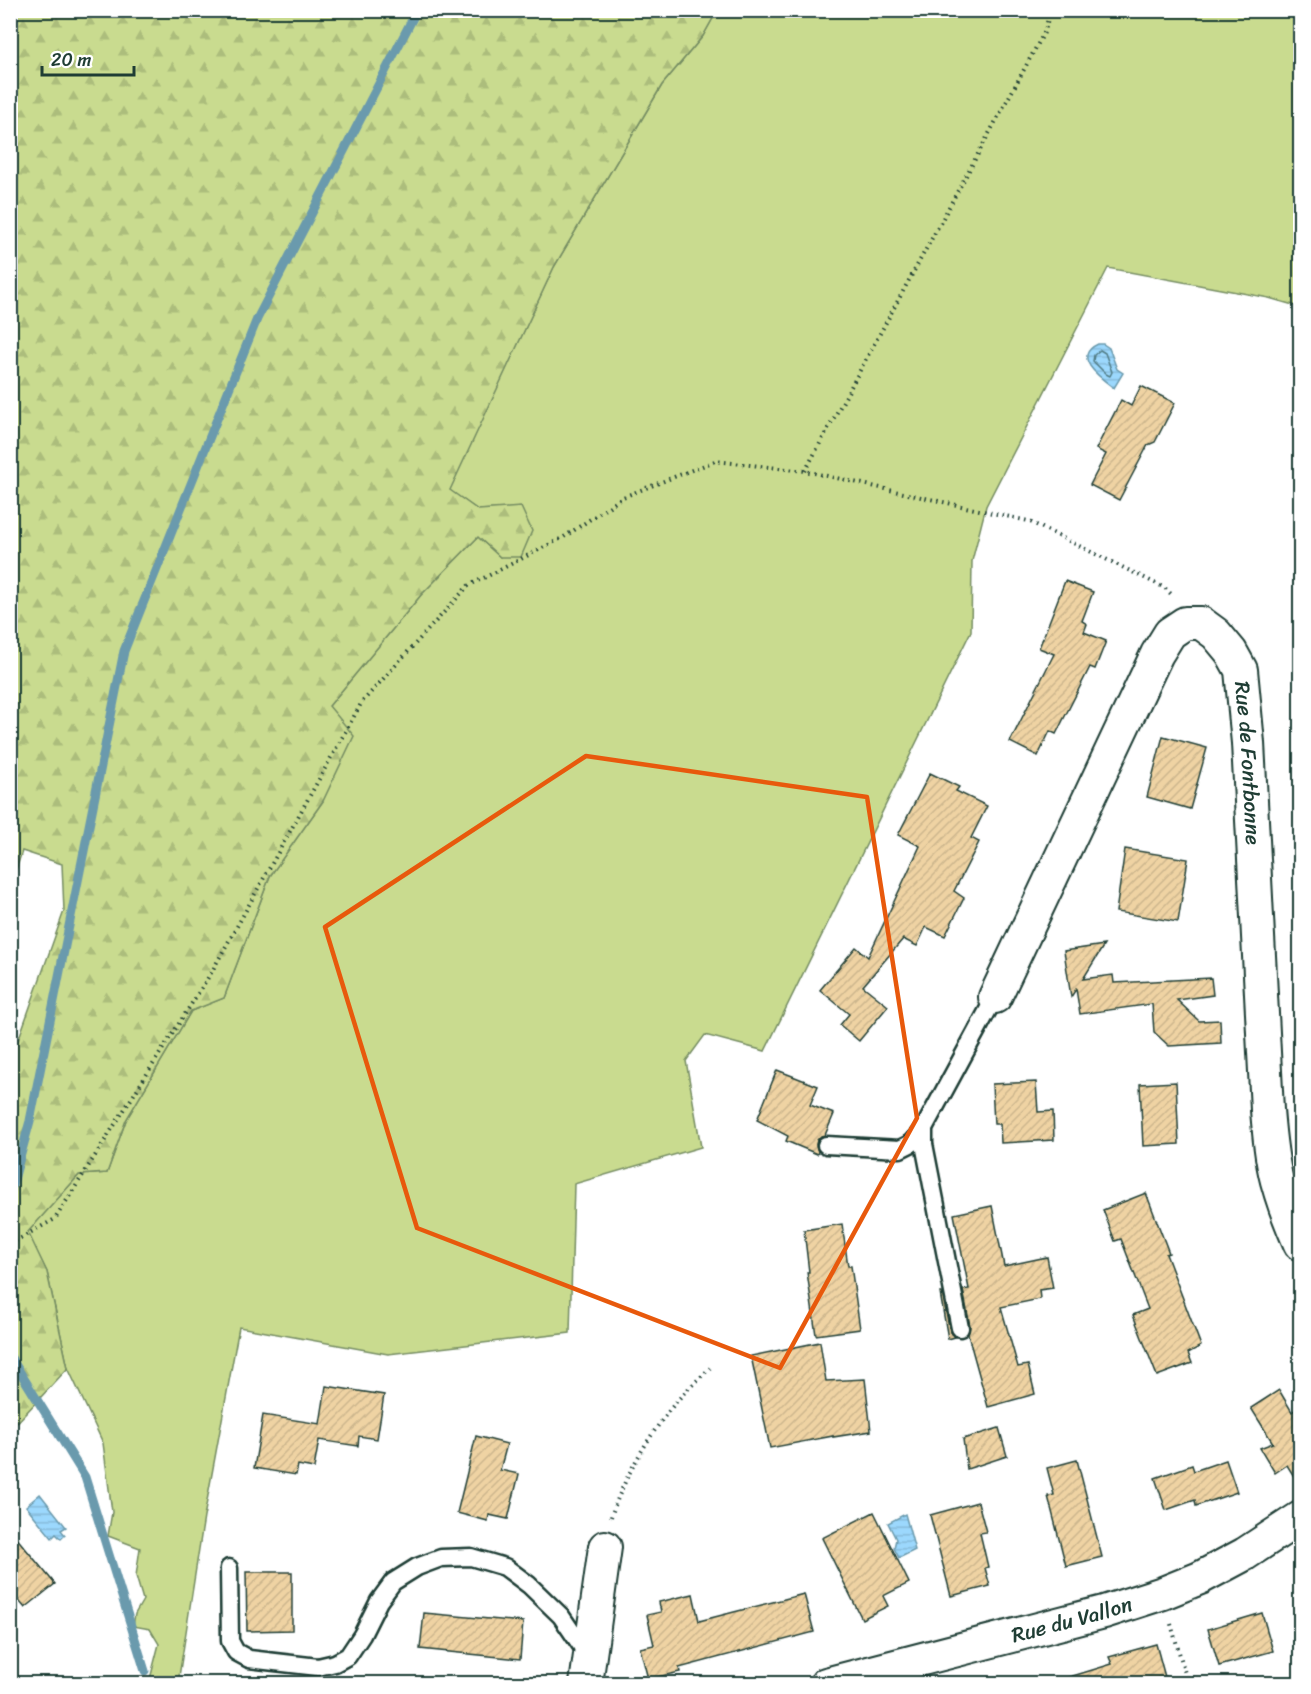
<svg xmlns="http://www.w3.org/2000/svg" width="1311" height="1694" font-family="Sriracha,sans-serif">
<defs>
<pattern id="forest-firs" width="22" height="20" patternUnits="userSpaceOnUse" patternTransform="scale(1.5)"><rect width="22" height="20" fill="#c9db8f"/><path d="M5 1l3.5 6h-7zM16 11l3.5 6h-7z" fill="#acbd7c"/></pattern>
<pattern id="water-rules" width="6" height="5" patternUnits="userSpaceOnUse" patternTransform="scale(1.5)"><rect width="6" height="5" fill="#9cd8fd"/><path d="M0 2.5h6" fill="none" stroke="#86bad9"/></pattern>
<pattern id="building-hatch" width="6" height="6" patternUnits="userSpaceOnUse" patternTransform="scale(1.5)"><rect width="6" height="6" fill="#efd3a3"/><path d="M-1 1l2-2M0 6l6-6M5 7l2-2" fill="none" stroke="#ccb68d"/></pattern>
</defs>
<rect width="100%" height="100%" fill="#fff"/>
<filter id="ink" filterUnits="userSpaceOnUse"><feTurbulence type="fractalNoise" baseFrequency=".0167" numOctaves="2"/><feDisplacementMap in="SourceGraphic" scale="12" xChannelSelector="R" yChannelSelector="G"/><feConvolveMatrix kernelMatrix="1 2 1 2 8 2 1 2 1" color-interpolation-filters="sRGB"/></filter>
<g filter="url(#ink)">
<!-- green -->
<polygon fill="#c9db8f" stroke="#748c62" stroke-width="1.5" points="717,11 1300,11 1300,307 1269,298 1108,268 986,506 972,561 971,631 765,1051 705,1035 686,1061 701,1147 574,1184 570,1333 388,1354 239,1327 204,1517 178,1683 149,1683 159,1644 150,1629 133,1626 135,1614 143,1600 136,1576 140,1548 108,1536 112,1512 103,1443 68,1368 47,1272 27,1232 79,1175 107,1173 126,1120 191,1011 224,998 270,876 323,801 329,706 421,595 478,537 500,557 521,508 478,510 449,490 554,267 662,85 703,36"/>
<!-- forest -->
<polygon fill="url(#forest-firs)" stroke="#748c62" stroke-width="1.5" points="11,10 717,11 703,36 662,85 554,267 450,490 478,510 521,507 532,531 521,557 500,557 478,537 421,595 329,706 354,736 323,801 270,876 224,998 191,1011 126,1120 107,1173 79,1175 28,1232 47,1272 68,1368 11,1429 11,1066 14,1052 64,911 62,864 22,851 11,886"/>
<!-- water -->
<g fill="url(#water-rules)" stroke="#6a9aad" stroke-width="1.5">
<path d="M1098,344H1103L1109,348L1117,369L1123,373L1114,388C1102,379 1070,357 1098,344Z"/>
<polygon points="40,1494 66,1527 61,1530 65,1535 61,1539 56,1534 52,1538 26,1506"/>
<polygon points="905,1514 915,1550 899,1558 894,1548 896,1539 888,1523"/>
</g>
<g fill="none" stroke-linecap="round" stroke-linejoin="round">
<!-- shore -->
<polygon stroke="#517b84" stroke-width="1.5" points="1100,350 1105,353 1112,372 1110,376 1106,374 1093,361 1094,355"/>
<!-- stream -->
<g stroke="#6a9aad" stroke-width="9">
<polyline points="10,1194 30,1121 124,651 257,319 417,10"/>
<polyline points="10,1356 85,1477 145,1671"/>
</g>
</g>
<!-- building -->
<g fill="url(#building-hatch)" stroke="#1f3d34" stroke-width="1.5">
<polygon points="1141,386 1175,403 1155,442 1148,445 1119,500 1090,485 1106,454 1096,449 1121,400 1131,406"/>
<polygon points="1065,581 1093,592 1082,621 1087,624 1084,632 1106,641 1095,669 1090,667 1056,734 1050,731 1038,756 1010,742 1054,654 1039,648"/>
<polygon points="1163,736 1207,748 1190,809 1147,797"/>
<polygon points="930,773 959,787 956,791 987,806 971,838 979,842 954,891 964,898 945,936 926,927 917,946 903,939 863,986 888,1006 859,1041 840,1025 849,1014 820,990 856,947 868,957 920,846 898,835"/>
<polygon points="1125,849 1188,859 1178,922 1116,912"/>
<polygon points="1104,945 1083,979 1113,975 1114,983 1211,978 1213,995 1177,1000 1199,1021 1220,1020 1221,1043 1169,1046 1154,1032 1152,1004 1080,1014 1076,989 1071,997 1064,951"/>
<polygon points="777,1070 818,1086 810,1105 834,1114 825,1135 821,1136 817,1140 816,1145 818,1152 817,1154 786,1141 788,1136 757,1120"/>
<polygon points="1036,1082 1038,1112 1053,1111 1054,1140 1001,1143 1000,1124 994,1124 992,1084"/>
<polygon points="1176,1082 1179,1144 1143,1146 1140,1084"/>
<polygon points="1146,1193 1169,1253 1166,1254 1201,1346 1188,1353 1192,1363 1157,1376 1133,1315 1148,1309 1121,1239 1115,1241 1103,1210"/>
<polygon points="992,1206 1004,1266 1047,1257 1053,1288 1039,1290 1040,1299 1001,1307 1018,1367 1028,1365 1035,1394 988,1407 968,1335 970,1326 963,1290 969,1289 954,1214"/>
<polygon points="842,1224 848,1266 851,1266 860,1329 816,1335 807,1272 809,1272 804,1230"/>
<polygon points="940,1293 942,1293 950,1331 955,1337 948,1339"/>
<polygon points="820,1342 826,1381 865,1379 871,1431 833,1437 833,1436 770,1448 751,1356"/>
<polygon points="326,1386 384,1395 377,1439 359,1436 358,1446 319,1440 314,1468 298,1465 296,1475 254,1468 263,1415 320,1424"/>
<polygon points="1279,1390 1292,1412 1300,1406 1300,1486 1287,1465 1275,1473 1260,1448 1273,1443 1251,1408"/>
<polygon points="999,1428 1007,1456 967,1469 963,1439"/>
<polygon points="476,1436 507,1444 500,1470 519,1474 508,1519 489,1515 488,1521 457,1513"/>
<polygon points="1077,1460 1102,1557 1066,1566 1048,1496 1054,1495 1047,1468"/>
<polygon points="1226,1460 1237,1492 1196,1506 1195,1500 1166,1510 1155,1478 1192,1465 1194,1471"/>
<polygon points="978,1502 986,1532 980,1533 988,1567 985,1568 990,1586 951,1596 930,1515"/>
<polygon points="874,1512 909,1583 883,1596 888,1606 862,1619 822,1538"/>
<polygon points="10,1530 55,1584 25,1608 10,1590"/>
<polygon points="246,1572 292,1572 292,1630 247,1631"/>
<polygon points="693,1594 699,1621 804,1594 814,1632 679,1668 680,1672 648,1679 640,1648 654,1645 647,1615 661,1612 659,1602"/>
<polygon points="424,1613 523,1622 520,1659 420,1649"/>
<polygon points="1262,1613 1273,1651 1219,1666 1208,1629"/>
<polygon points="1156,1644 1165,1677 1145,1683 1067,1683 1066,1678 1112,1664 1109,1657"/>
</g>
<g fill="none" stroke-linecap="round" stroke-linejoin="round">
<!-- service casing -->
<g stroke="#1f3d34" stroke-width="21">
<g id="service">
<polyline points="826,1145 900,1149 912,1143 924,1128"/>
<polyline points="960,1328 924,1144 924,1128 995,997"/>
<polyline points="229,1568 230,1641 236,1652 249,1659 318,1667 335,1663 348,1656 362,1635 379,1601 393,1582 417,1567 441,1558 471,1557 505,1567 529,1585 561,1616 589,1657"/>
</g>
</g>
<!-- minor casing -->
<g stroke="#1f3d34" stroke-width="36">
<g id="minor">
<path id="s1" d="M995,997L1157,654L1170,633L1185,623H1201L1216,634L1231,652L1241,670L1248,743L1267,1110C1269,1134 1271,1158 1277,1181C1283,1203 1291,1224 1300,1244"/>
<polyline points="586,1684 605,1547"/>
<path id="s2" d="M826,1684L1104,1612L1163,1593L1200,1578L1245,1554L1300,1518"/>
</g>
</g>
<!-- path -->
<g stroke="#1f3d34" stroke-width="4" stroke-dasharray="1.5 4.5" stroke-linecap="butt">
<polyline points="805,471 1045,31 1050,10"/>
<polyline points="10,1244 55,1219 211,973 362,702 468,586 564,537 623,497 715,461 805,471 1028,521 1165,588 1172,595"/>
<path d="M611,1517C624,1477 650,1433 677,1401C687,1389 699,1379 710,1368"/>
<polyline points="1171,1624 1188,1684"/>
</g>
<!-- service -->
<use href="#service" stroke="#fff" stroke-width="16"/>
<!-- minor -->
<use href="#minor" stroke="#fff" stroke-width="32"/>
</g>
</g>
<!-- marked area -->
<path fill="none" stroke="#e8590c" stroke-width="4.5" stroke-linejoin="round" d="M586,756L867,797L917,1118L780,1368L417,1228L325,927Z"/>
<g text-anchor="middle" stroke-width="6" stroke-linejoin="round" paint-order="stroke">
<!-- street labels -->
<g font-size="21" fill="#1f3d34" stroke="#fff">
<text dy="7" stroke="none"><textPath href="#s1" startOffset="594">Rue de Fontbonne</textPath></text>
<text dy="7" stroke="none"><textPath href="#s2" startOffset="254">Rue du Vallon</textPath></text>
</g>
</g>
<!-- margin -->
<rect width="1311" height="1694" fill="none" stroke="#fff" stroke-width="36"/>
<rect x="18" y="18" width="1275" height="1658" fill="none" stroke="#1f3d34" stroke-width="2" filter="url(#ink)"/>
<!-- scale -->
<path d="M42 66v9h92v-9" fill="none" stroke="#1f3d34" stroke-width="3"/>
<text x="51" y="66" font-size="18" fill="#1f3d34" stroke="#ffffff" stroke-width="4.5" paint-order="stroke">20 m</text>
</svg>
